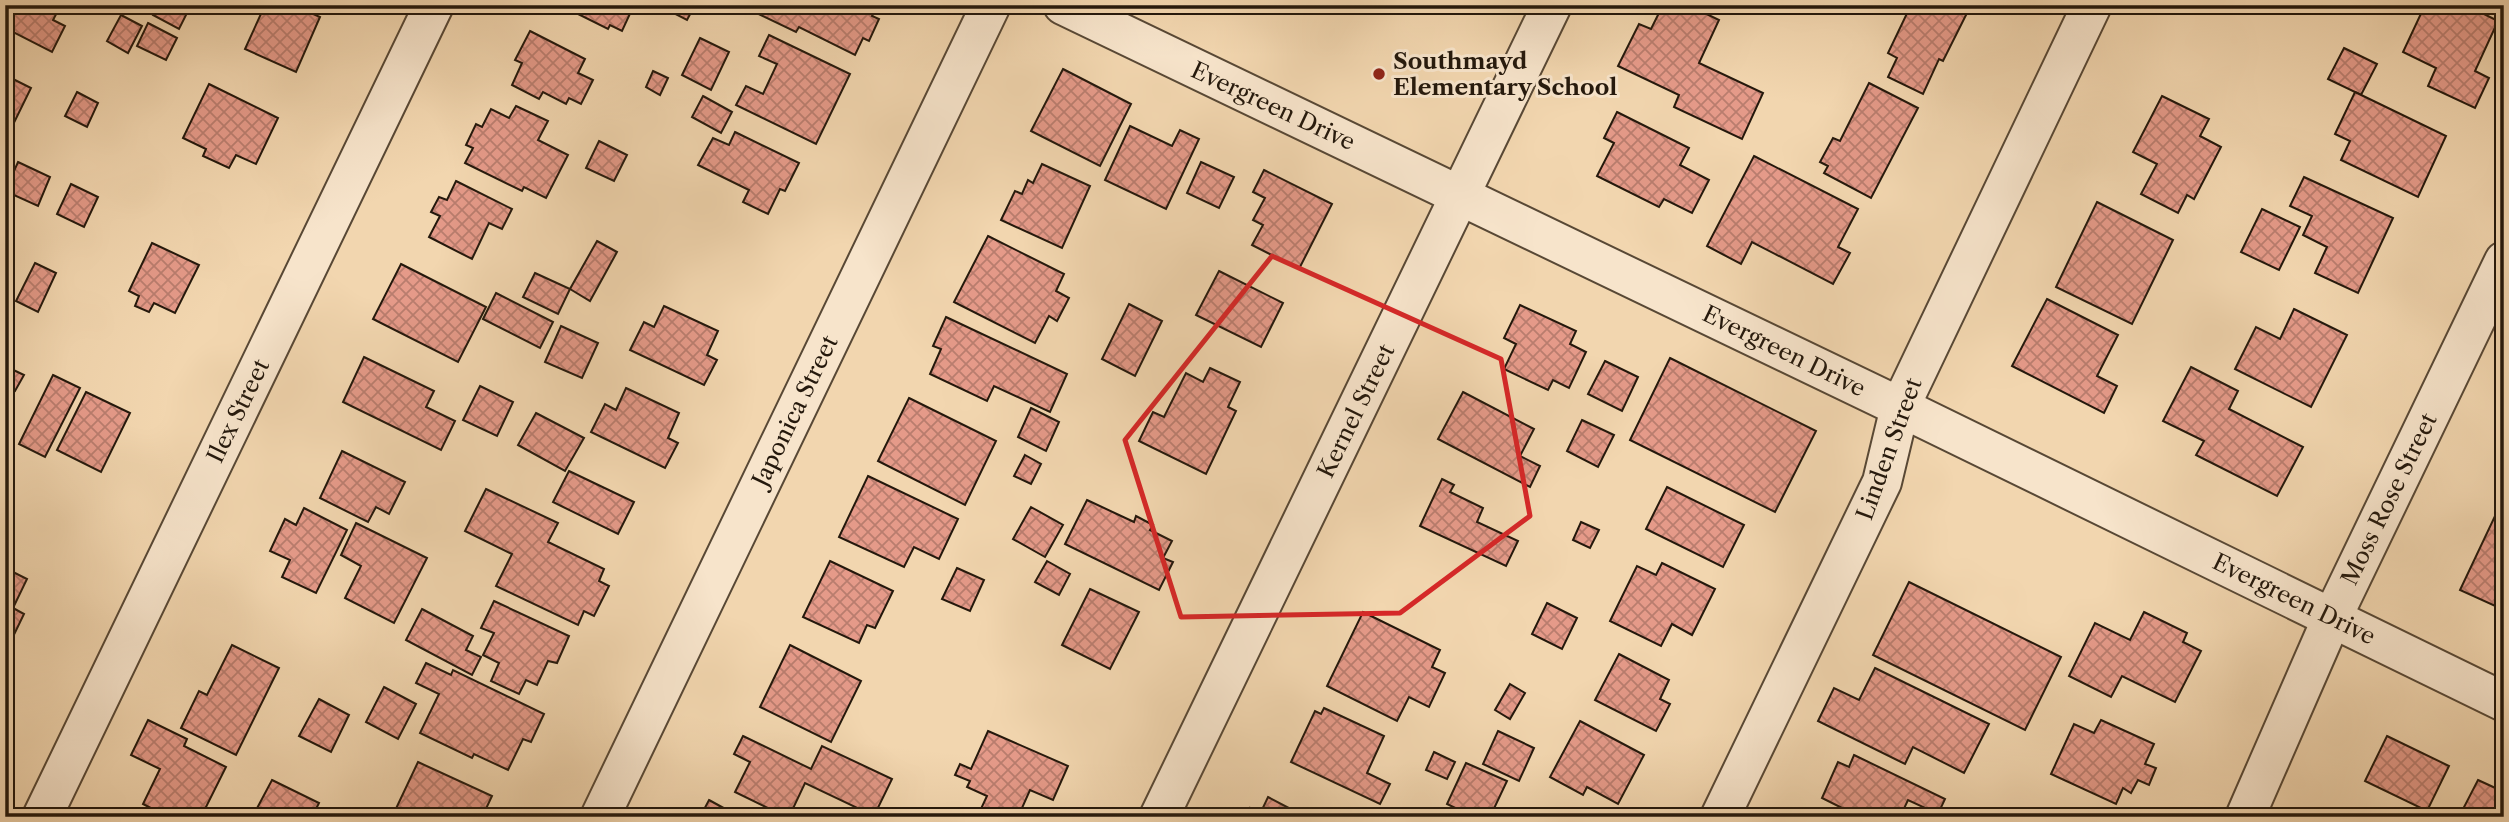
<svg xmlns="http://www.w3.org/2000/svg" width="2509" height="822" font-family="'Libre Caslon Text',serif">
<defs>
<pattern id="building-cross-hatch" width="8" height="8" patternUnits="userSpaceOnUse" patternTransform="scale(1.75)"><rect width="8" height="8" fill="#e59a89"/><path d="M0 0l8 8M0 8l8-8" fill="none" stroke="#b97d6e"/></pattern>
</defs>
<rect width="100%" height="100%" fill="#f2d6af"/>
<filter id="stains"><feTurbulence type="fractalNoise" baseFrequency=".00286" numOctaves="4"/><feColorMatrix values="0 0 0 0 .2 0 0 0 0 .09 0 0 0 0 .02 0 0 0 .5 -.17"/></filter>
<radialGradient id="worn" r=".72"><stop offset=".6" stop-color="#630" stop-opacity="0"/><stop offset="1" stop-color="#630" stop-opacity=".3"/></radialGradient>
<!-- building -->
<g fill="url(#building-cross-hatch)" stroke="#24180c" stroke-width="2">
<polygon points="5,5 61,5 53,20 65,26 52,52 5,28"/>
<polygon points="158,5 191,5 179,29 153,15"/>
<polygon points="265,5 293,5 320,17 296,72 245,49"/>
<polygon points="560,5 634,5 622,31 610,25 608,29"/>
<polygon points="658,5 695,5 687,20"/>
<polygon points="740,5 877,5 872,16 879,19 869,41 863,38 855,55 799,27 796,32"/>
<polygon points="1663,5 1672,10 1674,5 1688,5 1719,20 1699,63 1763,93 1742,139 1674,107 1679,95 1618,66 1639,24 1651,29"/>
<polygon points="1971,5 1943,61 1939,59 1923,94 1888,77 1897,58 1888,53 1911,5"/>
<polygon points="2425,5 2466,5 2498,21 2475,71 2489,78 2475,108 2428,86 2436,68 2403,52"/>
<polygon points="121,15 142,26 128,53 107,41"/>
<polygon points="148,23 177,38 166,60 137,46"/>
<polygon points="530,31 585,59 578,73 593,80 581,104 569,98 566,104 543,92 539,99 512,85 522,63 515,60"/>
<polygon points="769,35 850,74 816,144 736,105 746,86 763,94 777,64 759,56"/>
<polygon points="700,38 729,52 711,90 682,75"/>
<polygon points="2344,48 2377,64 2361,95 2328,79"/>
<polygon points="1063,69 1131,104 1100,166 1031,131"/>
<polygon points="653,71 668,78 660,95 646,87"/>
<polygon points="5,75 31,88 5,141"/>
<polygon points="1869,83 1918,108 1871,198 1824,173 1828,166 1820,162 1833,138 1840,141"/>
<polygon points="209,84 278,118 256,164 236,155 229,168 203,156 206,149 183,138"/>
<polygon points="77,92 98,103 87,127 65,116"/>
<polygon points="2355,92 2446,136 2418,197 2341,160 2350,141 2335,134"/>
<polygon points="703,96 732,112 721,133 692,117"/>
<polygon points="2162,96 2209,119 2200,136 2221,147 2194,199 2187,195 2178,213 2141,194 2157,164 2133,152"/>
<polygon points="516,106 548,121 538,140 568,155 546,198 524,187 522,191 465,163 473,148 466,145 476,124 482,127 491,109 509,118"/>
<polygon points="1617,112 1689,148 1680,165 1709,180 1692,213 1664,199 1659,207 1597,176 1614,143 1604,138"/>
<polygon points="1130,126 1172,146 1180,130 1199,139 1166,209 1105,180"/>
<polygon points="735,132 799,163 785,191 780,189 768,214 743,202 749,190 698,165 713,138 729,145"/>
<polygon points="599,141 627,155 614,181 586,168"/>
<polygon points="1754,156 1858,209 1838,247 1850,253 1833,284 1752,242 1741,264 1707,246"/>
<polygon points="18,162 50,177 38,206 5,191"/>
<polygon points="1201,162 1234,177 1219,208 1187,193"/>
<polygon points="1042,164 1090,186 1062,248 1001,220 1015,191 1022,194 1028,180 1033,183"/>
<polygon points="1264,170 1332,204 1299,269 1252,245 1263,225 1253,220 1265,198 1253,192"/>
<polygon points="2304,177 2393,218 2358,293 2315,273 2327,247 2303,235 2312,216 2290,206"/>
<polygon points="456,181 512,209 502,229 489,223 472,259 429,237 440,216 431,212 439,197 447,200"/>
<polygon points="71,184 98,197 84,227 57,214"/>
<polygon points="2097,202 2173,240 2132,324 2056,287"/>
<polygon points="2262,209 2300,227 2279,270 2241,252"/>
<polygon points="988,236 1064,274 1056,291 1069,298 1057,321 1049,316 1035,343 954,302"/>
<polygon points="597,241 617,252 590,301 570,289"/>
<polygon points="152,243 199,265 175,313 154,303 149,312 135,306 139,296 129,291"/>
<polygon points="35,263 56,273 38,312 16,301"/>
<polygon points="401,264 486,307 458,362 373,319"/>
<polygon points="1219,271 1283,303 1261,347 1196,315"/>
<polygon points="535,273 570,289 558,314 523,297"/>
<polygon points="496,293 553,322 540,348 483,319"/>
<polygon points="2047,299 2118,335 2097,376 2117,386 2104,413 2012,366"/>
<polygon points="1129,304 1162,321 1135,376 1102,359"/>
<polygon points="1520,305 1576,331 1570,344 1586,352 1569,388 1553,380 1548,390 1504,369 1516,344 1504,338"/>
<polygon points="664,306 718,331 707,355 717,360 704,385 630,350 644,322 654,327"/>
<polygon points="2294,309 2347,335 2311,407 2235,369 2256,327 2280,339"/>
<polygon points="946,317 1067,374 1050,412 994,386 987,401 930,374 941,349 933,346"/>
<polygon points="561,326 598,343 582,378 545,362"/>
<polygon points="364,357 434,391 426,407 455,421 441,450 343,402"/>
<polygon points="1670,358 1816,431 1775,512 1630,440"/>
<polygon points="1605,361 1638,377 1622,411 1588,394"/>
<polygon points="5,366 24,375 15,391 5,386"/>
<polygon points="2191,367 2238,391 2229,409 2303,447 2277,496 2196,455 2204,441 2163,421"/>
<polygon points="1210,368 1240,382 1228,407 1236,411 1206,474 1139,441 1153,412 1164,417 1186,373 1203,382"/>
<polygon points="53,375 80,388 45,457 19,444"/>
<polygon points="480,386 513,402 497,436 463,420"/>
<polygon points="626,388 679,413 668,438 678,443 665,468 591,432 605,404 616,410"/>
<polygon points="86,392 130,413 101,472 57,450"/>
<polygon points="1463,392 1534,429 1520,456 1540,466 1530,487 1438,439"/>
<polygon points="909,398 996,441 965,505 878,461"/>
<polygon points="1031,408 1059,422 1046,451 1018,437"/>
<polygon points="536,413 584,438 565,471 518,445"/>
<polygon points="1582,420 1614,435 1598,467 1567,451"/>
<polygon points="342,451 405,482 389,514 376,507 368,522 320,498"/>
<polygon points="1025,455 1041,464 1031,484 1014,476"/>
<polygon points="569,471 634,502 618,534 553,502"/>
<polygon points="868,476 958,519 939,559 914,547 904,567 839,537"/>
<polygon points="1442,479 1454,485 1450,492 1483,508 1477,522 1518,541 1506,566 1420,526"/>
<polygon points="1667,487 1744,525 1723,567 1646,529"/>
<polygon points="486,489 558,523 548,542 604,569 599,581 609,586 594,616 584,611 578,625 496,586 512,554 465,531"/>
<polygon points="1087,500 1134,522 1136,516 1153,525 1150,530 1172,541 1163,558 1173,562 1159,590 1065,544"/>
<polygon points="1031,507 1063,525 1045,557 1013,539"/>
<polygon points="304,508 347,530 316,593 282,577 290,560 270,551 285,519 296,525"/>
<polygon points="2495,516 2504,520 2504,610 2460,590"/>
<polygon points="1581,522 1599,530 1590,548 1573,540"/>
<polygon points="356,523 427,558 394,623 345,598 361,566 341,555"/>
<polygon points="830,561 893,591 875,628 867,625 859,643 803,617"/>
<polygon points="1047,561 1070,574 1059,595 1035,582"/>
<polygon points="1662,563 1715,589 1692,635 1672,624 1661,646 1610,621 1637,566 1656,575"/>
<polygon points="5,568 27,579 13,608 24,614 9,645 5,644"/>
<polygon points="957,568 984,580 970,611 942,599"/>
<polygon points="1909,582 2061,657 2025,730 1873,655"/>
<polygon points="1090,589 1139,612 1110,669 1062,645"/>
<polygon points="494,601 569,636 557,663 548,661 537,685 526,680 519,694 491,681 499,663 483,655 494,633 481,628"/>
<polygon points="1547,603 1577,618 1562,649 1532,634"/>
<polygon points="422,609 473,636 466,650 481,657 472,675 406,640"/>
<polygon points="1363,612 1440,650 1432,667 1445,673 1429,707 1409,697 1397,721 1327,686"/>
<polygon points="2144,612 2187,633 2183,642 2201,651 2175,702 2122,676 2111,697 2069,676 2095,623 2130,640"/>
<polygon points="232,645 279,668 236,755 181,728 199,691 207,695"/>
<polygon points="790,645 861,681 831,742 760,707"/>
<polygon points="1619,654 1669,680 1660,699 1670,704 1656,731 1595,700"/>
<polygon points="426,663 451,675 453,670 544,714 531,742 523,739 508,770 474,754 472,758 420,733 439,694 416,683"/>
<polygon points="1875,668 1989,724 1964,773 1913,747 1905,764 1818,721 1834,688 1859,700"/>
<polygon points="1510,684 1525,693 1510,719 1495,710"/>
<polygon points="384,687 416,704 398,739 366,722"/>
<polygon points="319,699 349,715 331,752 299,736"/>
<polygon points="1324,708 1384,736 1367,773 1390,784 1380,804 1291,762 1315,711 1321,714"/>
<polygon points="148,720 187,739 184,746 226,767 201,817 168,817 143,804 160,769 131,755"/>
<polygon points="2101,720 2154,744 2145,764 2156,768 2149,785 2138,780 2131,793 2123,788 2116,804 2051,774 2074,724 2094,733"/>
<polygon points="1580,721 1644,755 1618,804 1587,787 1583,795 1550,777"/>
<polygon points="988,731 1068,766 1053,800 1030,790 1018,817 987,817 979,813 987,796 967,787 970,781 955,775 960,764 971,769"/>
<polygon points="1498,731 1534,748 1519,781 1483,764"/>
<polygon points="743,736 811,769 822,746 892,779 874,816 805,783 789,817 786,817 735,792 750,762 734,754"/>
<polygon points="2387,736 2449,766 2427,811 2365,781"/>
<polygon points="1434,752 1455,762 1447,779 1426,770"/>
<polygon points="1854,755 1945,799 1938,814 1908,800 1900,817 1860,817 1822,798 1838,762 1849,767"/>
<polygon points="418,762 492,796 483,815 486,817 392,817"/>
<polygon points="1466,763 1507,781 1490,817 1474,817 1447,804"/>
<polygon points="272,780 319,803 312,817 264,817 255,812"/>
<polygon points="2478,780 2504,792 2504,800 2496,817 2475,817 2462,811"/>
<polygon points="1268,797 1306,817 1245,817 1250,808 1260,814"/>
<polygon points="709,800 740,817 700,817"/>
</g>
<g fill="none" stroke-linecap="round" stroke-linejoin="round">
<!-- minor casing -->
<g stroke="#584835" stroke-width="42">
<g id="minor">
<polyline points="1063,5 1900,407 2504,702"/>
<polyline points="42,817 434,5"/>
<polyline points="600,817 991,5"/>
<polyline points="1159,817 1552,5"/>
<polyline points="1720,817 1882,482 1900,407 2092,5"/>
<polyline points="2245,817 2332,618 2504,261"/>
</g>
</g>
<!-- minor -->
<use href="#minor" stroke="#f7e4cb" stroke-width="38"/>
</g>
<!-- marked area -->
<path fill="none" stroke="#d62828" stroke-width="5" stroke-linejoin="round" d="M1272,256L1501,359L1530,516L1400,613L1181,617L1125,440Z"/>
<!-- markers -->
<circle fill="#8f2418" stroke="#f7e4cb" stroke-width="2.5" cx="1379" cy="74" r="7"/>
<g text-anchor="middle" stroke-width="6" stroke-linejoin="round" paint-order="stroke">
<!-- poi labels -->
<g font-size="23" font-weight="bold" fill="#24180c" stroke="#f7e4cb" text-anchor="start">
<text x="1393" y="69">Southmayd<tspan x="1393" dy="26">Elementary School</tspan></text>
</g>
<!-- street labels -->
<g font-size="23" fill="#24180c" stroke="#f7e4cb">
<text transform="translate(1273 106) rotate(25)" y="8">Evergreen Drive</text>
<text transform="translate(1784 351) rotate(26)" y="8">Evergreen Drive</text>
<text transform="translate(238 411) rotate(-64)" y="8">Ilex Street</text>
<text transform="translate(795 411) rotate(-64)" y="8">Japonica Street</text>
<text transform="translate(1356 411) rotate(-64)" y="8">Kernel Street</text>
<text transform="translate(1889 449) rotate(-70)" y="8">Linden Street</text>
<text transform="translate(2389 499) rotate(-64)" y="8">Moss Rose Street</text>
<text transform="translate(2294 599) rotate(26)" y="8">Evergreen Drive</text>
</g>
</g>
<!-- margin -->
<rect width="2509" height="822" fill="none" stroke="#f2d6af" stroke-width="28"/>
<rect x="7" y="7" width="2495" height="808" fill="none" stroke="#24180c" stroke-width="3.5"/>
<rect x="14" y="14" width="2481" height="794" fill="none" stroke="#24180c" stroke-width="2"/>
<rect width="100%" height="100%" filter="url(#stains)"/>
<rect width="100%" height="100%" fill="url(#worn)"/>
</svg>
